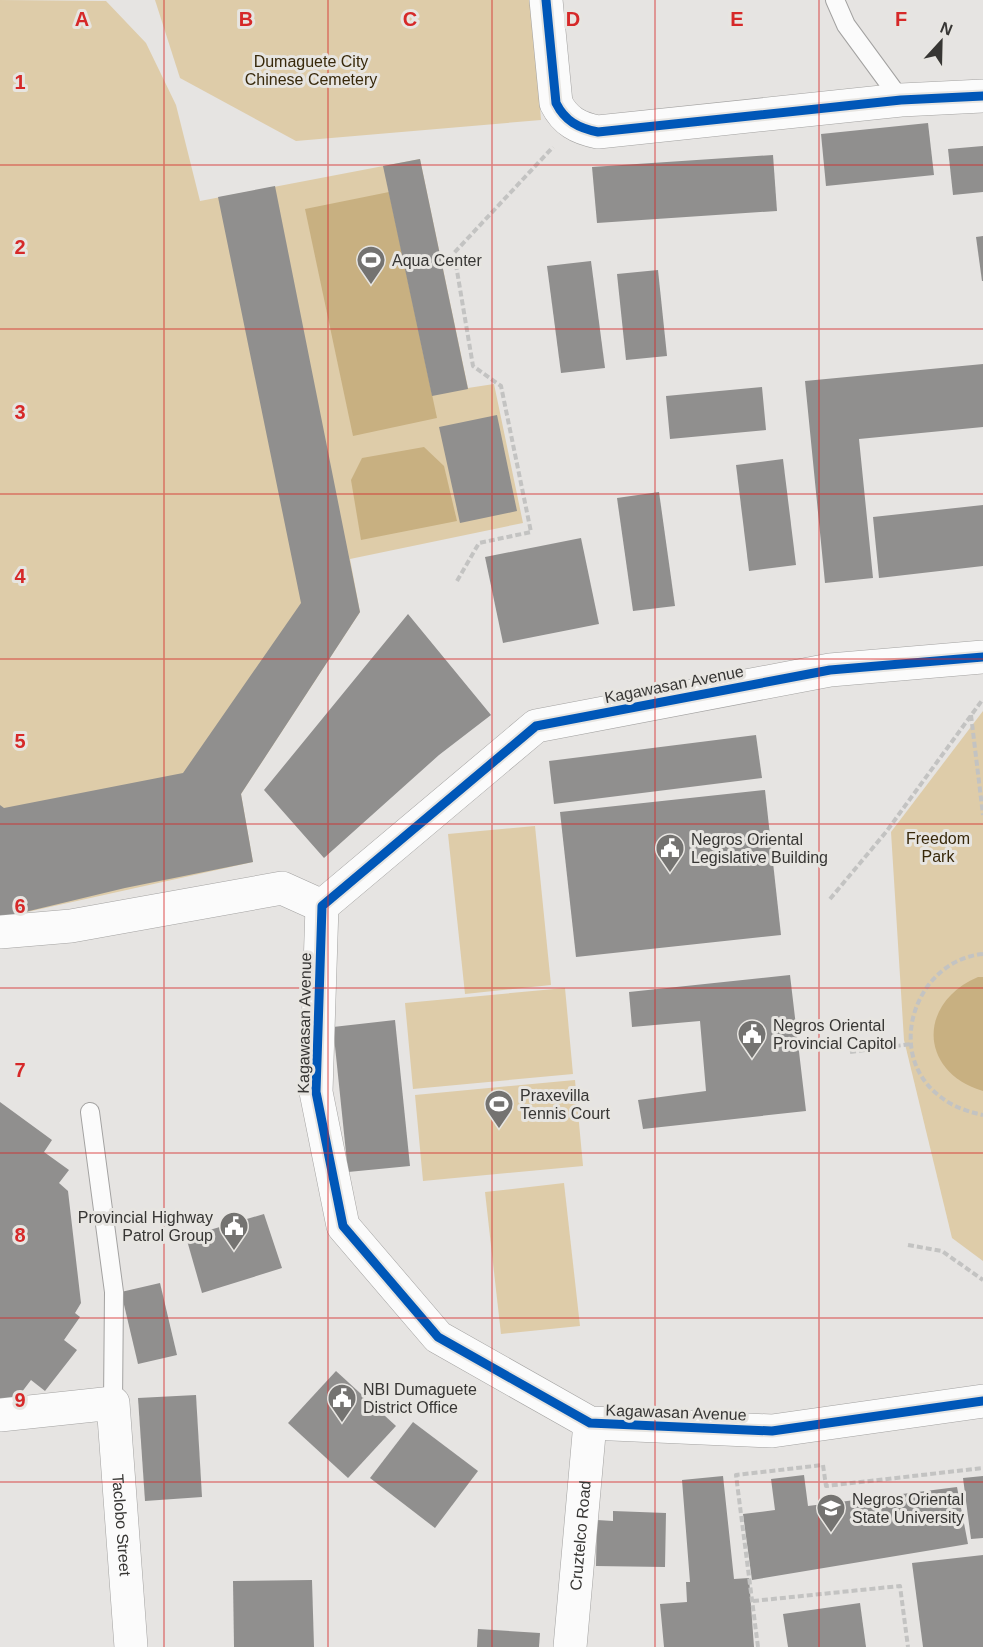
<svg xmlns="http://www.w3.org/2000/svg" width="983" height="1647" font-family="Arial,sans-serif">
<rect width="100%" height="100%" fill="#e6e4e2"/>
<!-- green -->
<g fill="#decca9">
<polygon points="0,0 106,1 146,43 176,105 200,201 420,159 468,388 494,384 523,523 350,559 360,612 241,794 253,862 0,918"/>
<polygon points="155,0 532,0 541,120 296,141 180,78"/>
<polygon points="983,711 983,1261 952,1238 904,1040 891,832"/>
<polygon points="535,826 551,985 465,994 448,834"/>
<polygon points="565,988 573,1074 413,1089 405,1003"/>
<polygon points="575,1080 583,1166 423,1181 415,1095"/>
<polygon points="564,1183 580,1326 501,1334 485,1192"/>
</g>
<!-- water -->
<g fill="#c8b081">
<polygon points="389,192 437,418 353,436 305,209"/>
<polygon points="424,447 444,466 457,521 361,540 351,480 362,458"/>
<path d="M978,977H983V1091C919,1072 917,1003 978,977Z"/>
</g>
<!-- building -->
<g fill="#908f8e">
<polygon points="928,123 934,175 826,186 821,134"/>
<polygon points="983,146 983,192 953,195 948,149"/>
<polygon points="773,155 777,211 597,223 592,167"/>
<polygon points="420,159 468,389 432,396 383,166"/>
<polygon points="275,186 360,612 241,794 253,862 125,888 0,918 0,805 4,808 183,773 301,603 218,197"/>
<polygon points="983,236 983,281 982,281 976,237"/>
<polygon points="591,261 605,368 561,373 547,266"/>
<polygon points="658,270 667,356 626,360 617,274"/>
<polygon points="983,364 983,427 859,439 873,578 825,583 805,381"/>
<polygon points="762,387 766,430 670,439 666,396"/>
<polygon points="497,415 517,511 460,523 439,427"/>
<polygon points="783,459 796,565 749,571 736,465"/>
<polygon points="659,492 675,606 633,611 617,498"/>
<polygon points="983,505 983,566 879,578 873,517"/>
<polygon points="581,538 599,624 503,643 485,557"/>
<polygon points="408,614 491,715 439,755 324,858 264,790"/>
<polygon points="756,735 762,778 554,804 549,761"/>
<polygon points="765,790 781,935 576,957 560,812"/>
<polygon points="790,975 806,1111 643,1129 638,1100 706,1091 700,1021 632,1027 629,992"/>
<polygon points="395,1020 410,1166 348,1172 333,1027"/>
<polygon points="0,1102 52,1140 44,1152 69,1170 59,1183 68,1191 81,1303 75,1313 80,1317 64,1340 77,1350 45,1391 31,1380 15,1401 0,1403"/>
<polygon points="264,1214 282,1268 202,1293 186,1237"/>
<polygon points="160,1283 177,1355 138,1364 121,1292"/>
<polygon points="336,1371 396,1426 348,1478 288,1423"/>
<polygon points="196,1395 202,1497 145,1501 138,1398"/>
<polygon points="413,1422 478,1471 435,1528 370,1478"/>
<polygon points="804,1475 808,1506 957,1487 968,1544 752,1580 743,1514 775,1510 771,1479"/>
<polygon points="723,1476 734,1579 749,1578 754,1647 664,1647 660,1604 687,1602 686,1582 690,1582 682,1480"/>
<polygon points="983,1476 983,1538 971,1539 963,1478"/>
<polygon points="613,1511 666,1513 665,1567 596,1566 597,1520 613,1521"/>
<polygon points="983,1555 983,1647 923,1647 912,1563"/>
<polygon points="312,1580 314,1647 234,1647 233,1581"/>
<polygon points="860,1603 866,1647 788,1647 783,1614"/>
<polygon points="478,1629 540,1633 539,1647 477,1647"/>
</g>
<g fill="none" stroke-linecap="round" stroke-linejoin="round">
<!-- service casing -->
<g stroke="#a3a2a1" stroke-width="20">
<g id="service">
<polyline points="835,0 846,25 901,100"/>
<polyline points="90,1112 114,1292 113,1403"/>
</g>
</g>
<!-- minor casing -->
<g stroke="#a3a2a1" stroke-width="34">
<g id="minor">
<path d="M546,0L556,103C565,121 578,128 598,132L901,100L983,96"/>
<polyline points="983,657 830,670 536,726 322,906 316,1092 343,1226 438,1337 590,1423 772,1431 983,1401"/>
<polyline points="0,932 71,926 282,888 322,906"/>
<path id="s1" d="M0,1415L113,1403L131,1647"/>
<path id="s2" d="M570,1647L590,1423"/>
</g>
</g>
<!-- path -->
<g stroke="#c3c3c2" stroke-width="4" stroke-dasharray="6 3" stroke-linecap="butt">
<polyline points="457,581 479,543 531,532 501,386 473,366 454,253 553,147"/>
<polyline points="971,715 983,815"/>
<polyline points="830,899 886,832 983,699"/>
<path d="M983,954C917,960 884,1050 937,1094C951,1106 965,1111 983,1115"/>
<polyline points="850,1052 911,1044"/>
<polyline points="908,1245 942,1251 983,1280"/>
<polyline points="753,1601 900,1586 908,1647"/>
<polyline points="758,1647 736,1475 823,1465 826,1486 983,1468"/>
</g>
<!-- service -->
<use href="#service" stroke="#fbfbfb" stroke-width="18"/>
<!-- minor -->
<use href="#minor" stroke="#fbfbfb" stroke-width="33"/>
<!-- cycleway casing -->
<g stroke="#e7e5e1" stroke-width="13">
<g id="cycleway">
<path d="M546,0L556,103C565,121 578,128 598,132L901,100L983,96"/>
<polyline points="983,657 830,670 536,726 322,906 316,1092 343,1226 438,1337 590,1423 772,1431 983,1401"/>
</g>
</g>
<!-- cycleway -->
<use href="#cycleway" stroke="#0057b8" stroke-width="9"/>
</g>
<!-- grid -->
<path fill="none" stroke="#d62828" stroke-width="1.5" stroke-opacity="0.55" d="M164,0V1647M328,0V1647M492,0V1647M655,0V1647M819,0V1647M0,165H983M0,329H983M0,494H983M0,659H983M0,824H983M0,988H983M0,1153H983M0,1318H983M0,1482H983"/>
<!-- icons -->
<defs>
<g id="stadium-pin" transform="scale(1.5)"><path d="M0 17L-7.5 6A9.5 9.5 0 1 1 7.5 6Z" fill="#747371" stroke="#e7e5e1"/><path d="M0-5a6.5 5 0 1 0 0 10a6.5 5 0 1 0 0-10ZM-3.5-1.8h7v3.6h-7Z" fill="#fff"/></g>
<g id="civic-pin" transform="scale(1.5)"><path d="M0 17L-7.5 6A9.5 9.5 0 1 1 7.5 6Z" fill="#747371" stroke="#e7e5e1"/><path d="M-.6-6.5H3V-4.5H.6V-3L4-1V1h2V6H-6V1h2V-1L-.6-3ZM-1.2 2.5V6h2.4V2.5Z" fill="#fff"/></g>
<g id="university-pin" transform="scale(1.5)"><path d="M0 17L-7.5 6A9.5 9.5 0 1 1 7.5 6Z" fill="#747371" stroke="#e7e5e1"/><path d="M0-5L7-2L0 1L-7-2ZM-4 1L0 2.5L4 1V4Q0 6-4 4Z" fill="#fff"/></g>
</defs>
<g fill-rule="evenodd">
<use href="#stadium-pin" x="371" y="260"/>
<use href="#civic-pin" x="670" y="848"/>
<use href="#civic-pin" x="752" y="1034"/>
<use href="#stadium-pin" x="499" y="1104"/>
<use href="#civic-pin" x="234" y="1226"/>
<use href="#civic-pin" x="342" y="1398"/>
<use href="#university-pin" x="831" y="1508"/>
</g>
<g text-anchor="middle" stroke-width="6" stroke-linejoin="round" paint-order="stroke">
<!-- park labels -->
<g font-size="16" fill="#38290b" stroke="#e7e5e1">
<text x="311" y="67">Dumaguete City<tspan x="311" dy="18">Chinese Cemetery</tspan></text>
<text x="938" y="844">Freedom<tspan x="938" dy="18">Park</tspan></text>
</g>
<!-- poi labels -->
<g font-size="16" fill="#373634" stroke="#e7e5e1" text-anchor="start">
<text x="392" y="266">Aqua Center</text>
<text x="691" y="845">Negros Oriental<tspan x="691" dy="18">Legislative Building</tspan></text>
<text x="773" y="1031">Negros Oriental<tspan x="773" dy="18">Provincial Capitol</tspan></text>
<text x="520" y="1101">Praxevilla<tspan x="520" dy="18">Tennis Court</tspan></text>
<text x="213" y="1223" text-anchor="end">Provincial Highway<tspan x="213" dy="18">Patrol Group</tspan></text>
<text x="363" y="1395">NBI Dumaguete<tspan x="363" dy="18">District Office</tspan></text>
<text x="852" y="1505">Negros Oriental<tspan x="852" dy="18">State University</tspan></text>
</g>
<!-- street labels -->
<g font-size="16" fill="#373634" stroke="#e7e5e1">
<text transform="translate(674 684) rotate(-11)" y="6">Kagawasan Avenue</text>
<text transform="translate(304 1023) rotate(-89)" y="6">Kagawasan Avenue</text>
<text transform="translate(676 1412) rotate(2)" y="6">Kagawasan Avenue</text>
<text dy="6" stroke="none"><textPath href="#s1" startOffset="236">Taclobo Street</textPath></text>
<text dy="6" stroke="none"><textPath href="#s2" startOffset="112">Cruztelco Road</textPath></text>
</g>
</g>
<g font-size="20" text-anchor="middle" font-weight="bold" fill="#d62828" stroke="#e7e5e1" stroke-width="6" stroke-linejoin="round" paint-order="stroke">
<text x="82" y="26">A</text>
<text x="246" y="26">B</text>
<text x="410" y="26">C</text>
<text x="573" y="26">D</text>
<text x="737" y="26">E</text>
<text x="901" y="26">F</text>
<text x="20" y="89">1</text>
<text x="20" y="254">2</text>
<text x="20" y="419">3</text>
<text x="20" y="583">4</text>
<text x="20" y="748">5</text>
<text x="20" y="913">6</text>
<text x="20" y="1077">7</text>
<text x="20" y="1242">8</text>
<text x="20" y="1407">9</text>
</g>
<!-- north arrow -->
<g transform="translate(941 42) rotate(22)" stroke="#e7e5e1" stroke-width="4.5" paint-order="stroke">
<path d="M0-4.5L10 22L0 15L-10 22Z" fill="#373634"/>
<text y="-9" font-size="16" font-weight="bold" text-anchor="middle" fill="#373634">N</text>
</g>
</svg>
